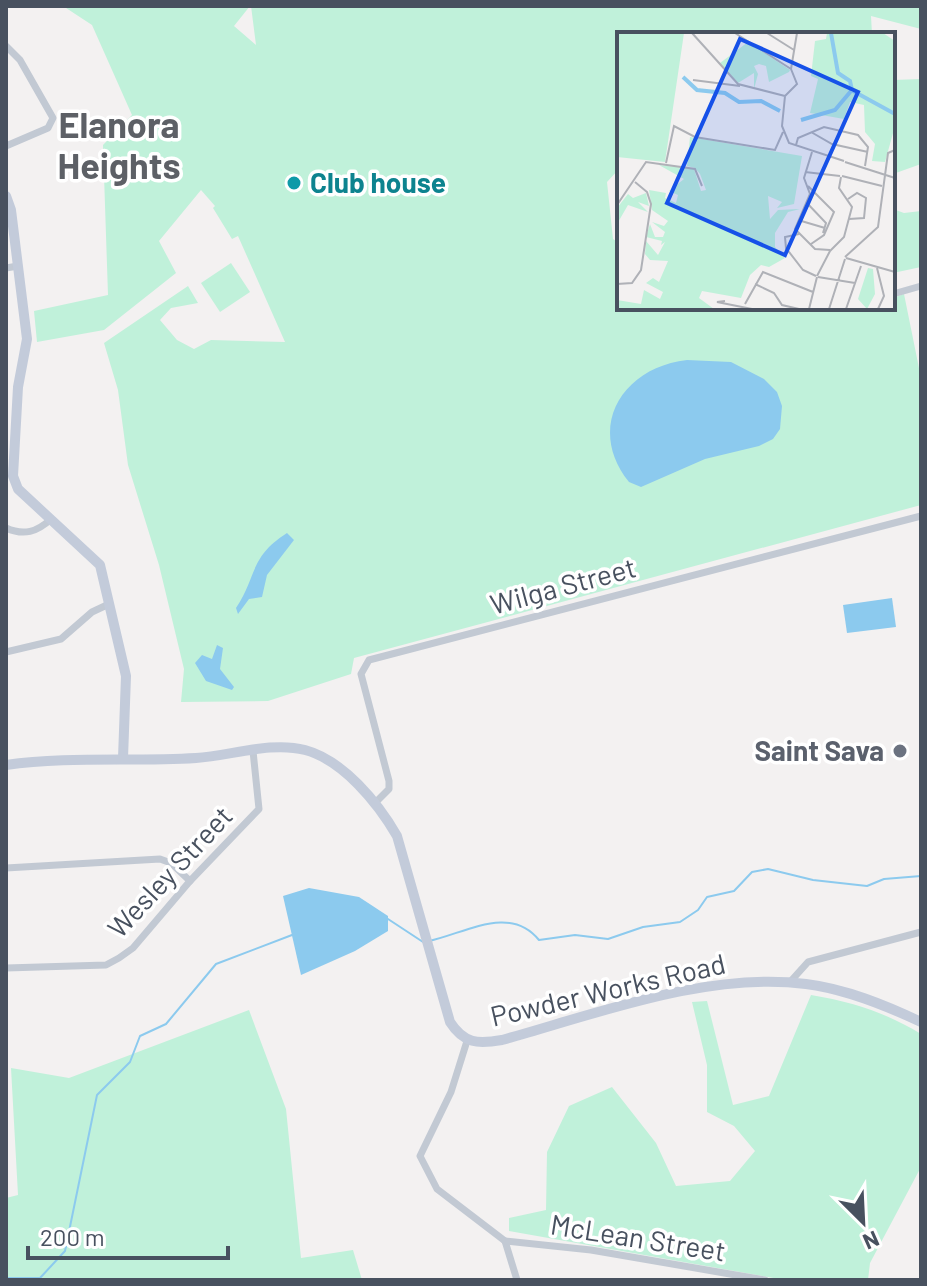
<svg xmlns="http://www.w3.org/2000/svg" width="927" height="1286" font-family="Barlow,sans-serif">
<rect width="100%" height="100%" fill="#f3f1f1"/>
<!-- green -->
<g fill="#c0f1da">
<polygon points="63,6 250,6 234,26 256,45 251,6 921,6 921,29 871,16 872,34 619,34 619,169 607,182 613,239 619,243 619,308 893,308 893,298 904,294 921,378 921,505 354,658 351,674 268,701 181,702 184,669 159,565 128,465 118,390 104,343 188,286 198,303 171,308 160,320 177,340 194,349 211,340 285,342 238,236 232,239 213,208 215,206 201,190 159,241 176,273 104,330 37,342 34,311 108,295 103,145 132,115 92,25"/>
<polygon points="921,79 921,164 893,174 893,80"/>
<polygon points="893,209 904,213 921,211 921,267 893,273"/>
<polygon points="231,263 250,292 220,312 201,283"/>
<path d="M811,995C852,1002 885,1012 921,1034V1167L870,1263L868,1280H785L509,1231V1218L546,1210L547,1152L569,1106L612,1087L656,1143L676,1186L730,1181L755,1151L734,1126L707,1112V1065L692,1002L707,1001L733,1105L769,1096Z"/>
<polygon points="249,1010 286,1109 301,1258 353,1250 362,1280 6,1280 6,1198 18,1195 11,1068 69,1078"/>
</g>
<!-- water -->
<g fill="#8ccaee">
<path d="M687,360L731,362L764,379L777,392L782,406L780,429L773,439L759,446L705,459L641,487L629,482C585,427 623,367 687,360Z"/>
<path d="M287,533L294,540L267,575L262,597L249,599L238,614L236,608C257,577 249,557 287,533Z"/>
<polygon points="892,598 896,627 847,633 843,605"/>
<polygon points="217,645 223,648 220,669 234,687 232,690 206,681 195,663 202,655 212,659"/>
<polygon points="309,888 359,897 388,916 388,931 355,951 301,975 283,896"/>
</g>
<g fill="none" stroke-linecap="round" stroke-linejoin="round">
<!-- stream -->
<g stroke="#8ccaee" stroke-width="2">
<polyline points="388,919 423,942"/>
<path d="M429,941C466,933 510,904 539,940L575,935L608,939L643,927L680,922L698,910L707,897L734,891L752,872L768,869L813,880L867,886L884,879L921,876"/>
<polyline points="6,1278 39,1278"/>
<polyline points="40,1278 65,1251 97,1095 130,1062 140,1036 166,1024 216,964 292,935"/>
</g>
<!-- street -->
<g stroke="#c2c9d3" stroke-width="7">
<polyline points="6,46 20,60 53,118 48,128 6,146"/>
<polyline points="6,268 18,266"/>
<polyline points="893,294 921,286"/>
<path d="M6,528C24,536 37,532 51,519"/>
<polyline points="6,652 61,639 92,612 109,604"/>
<polyline points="374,804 389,789 389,781 361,674 369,660 921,516"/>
<polyline points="6,868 160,859 171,863 190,881"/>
<polyline points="6,968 106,965 119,958 133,948 190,881 259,809 253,751"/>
<polyline points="790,982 808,962 921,932"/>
<polyline points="467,1041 451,1092 420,1156 437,1189 505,1241 517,1280"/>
<polyline points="505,1241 591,1250 765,1280"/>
</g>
<!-- secondary -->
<g stroke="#c3cbda" stroke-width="10">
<polyline points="6,196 11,210 27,339 18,387 13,476 18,489 100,565 126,676 123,758"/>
<path d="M6,765C69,756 132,762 196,758C230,756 271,741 305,750C343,760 378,803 397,836L450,1022C464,1044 478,1044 502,1040C596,1014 708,971 806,984C846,989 885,1005 921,1022"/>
</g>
</g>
<!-- markers -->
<circle fill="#0f9aa8" stroke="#fff" stroke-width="3" cx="294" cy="183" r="8"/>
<circle fill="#6b7280" stroke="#fff" stroke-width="3" cx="900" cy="751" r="8"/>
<g text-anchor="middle" stroke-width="7" stroke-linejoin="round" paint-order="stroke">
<!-- culture labels -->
<g font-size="28" font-weight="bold" fill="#0d838f" stroke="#fff" text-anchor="start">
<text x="310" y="193">Club house</text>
</g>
<!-- street labels -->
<g font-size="28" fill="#48515f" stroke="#fff">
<text transform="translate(563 586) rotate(-15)" y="10">Wilga Street</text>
<text transform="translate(170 872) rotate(-47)" y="10">Wesley Street</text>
<text transform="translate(608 990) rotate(-13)" y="10">Powder Works Road</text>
<text transform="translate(638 1238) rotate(9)" y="10">McLean Street</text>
</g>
<!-- worship labels -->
<g font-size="28" font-weight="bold" fill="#5b616d" stroke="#fff" text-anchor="end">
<text x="884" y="761">Saint Sava</text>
</g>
<!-- district labels -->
<g font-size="36" font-weight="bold" fill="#5d6066" stroke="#fff">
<text x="119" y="138">Elanora<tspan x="119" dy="41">Heights</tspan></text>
</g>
</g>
<!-- overview -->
<g transform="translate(617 32)">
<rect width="278" height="278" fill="#f3f1f1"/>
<path d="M0,1H67L48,130L0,125ZM210,1H266L278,9V94L268,130L255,129L258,112L248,100L247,73L233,70L227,87L193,81L201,47L194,44L198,9L209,7ZM131,10L173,38L172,40L152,50L149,34L142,32L137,34L141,42L137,57V41L121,51L103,31ZM73,105L185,124L177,172L160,176L165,170L151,164L153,187L161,178L183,177L171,180L158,201V215L168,226L152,235L144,233L133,243L124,266L85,259L82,266L97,277H0V268L24,272L27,258L43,267L46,260L29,251L36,246L42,250L51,229L33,228L28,222L29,209L41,223L48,210L44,213L45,209L29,205L33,192L38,205H46L48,200L35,190L47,194L51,189L35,178L32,158L49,161L48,166L59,171L61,163L52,159L67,147L42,133L77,137L84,159L89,158L83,142L78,136L70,134ZM29,161L32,174L21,170L31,180L11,173L0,192V176L11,162L16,166ZM251,236L256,237L258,262L250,277L241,267Z" fill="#c0f1da"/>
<path fill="none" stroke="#8ccaee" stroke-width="4" d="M214,1L221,41L233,49L235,58M66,45L80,58L108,61L122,70L144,69L163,79M236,59L278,82M184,88L218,78L234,59"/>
<path fill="none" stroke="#afb1b7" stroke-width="2" d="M75,1L121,52L168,64L165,94L172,111L227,129M118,1L174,37M150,1L177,18M76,48L123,54M168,64L180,52L174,37L180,1M194,100L215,112L251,120M179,113L181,106L207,95L241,103L251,115L248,134M195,120L187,146L193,162L178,197L198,217L213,218M228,130L278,146M49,131L57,94L78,105L158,118L166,100M188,140L223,144M225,144L265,154M191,154L217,180L207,203L194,212M231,167L240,161L249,166L247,186L232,187M189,170L209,191L206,201M0,173L29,130L78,137L85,154M181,188L208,196M182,202L168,205L169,216L186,238L199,244M213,219L227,205L235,175L222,156L224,145M228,225L261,195L271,121L278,118M229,226L278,240M260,236L267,264L261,277M200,244L213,219M201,245L238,251M0,252L15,251L24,238L34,172L30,160L18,150M138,252L157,261L165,273L182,277M108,269L100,270L135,277M128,272L146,240L196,260M192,277L200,245M212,277L228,227M229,277L244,234"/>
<path fill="#1651e8" fill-opacity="0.15" stroke="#1651e8" stroke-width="4" d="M123,7L241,60L168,223L50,171Z"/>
<rect width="278" height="278" fill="none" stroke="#48515f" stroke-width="4"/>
</g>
<!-- border -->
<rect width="927" height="1286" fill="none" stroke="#48515f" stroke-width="16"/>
<!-- north arrow -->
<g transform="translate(863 1222) rotate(156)" stroke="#ffffff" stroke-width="6" paint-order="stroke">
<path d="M0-6L14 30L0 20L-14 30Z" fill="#48515f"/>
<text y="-12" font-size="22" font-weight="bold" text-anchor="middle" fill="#48515f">N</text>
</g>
<!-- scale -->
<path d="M28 1246v12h200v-12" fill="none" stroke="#48515f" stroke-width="4"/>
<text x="40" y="1246" font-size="24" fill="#48515f" stroke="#ffffff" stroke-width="6" paint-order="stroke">200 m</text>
</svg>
